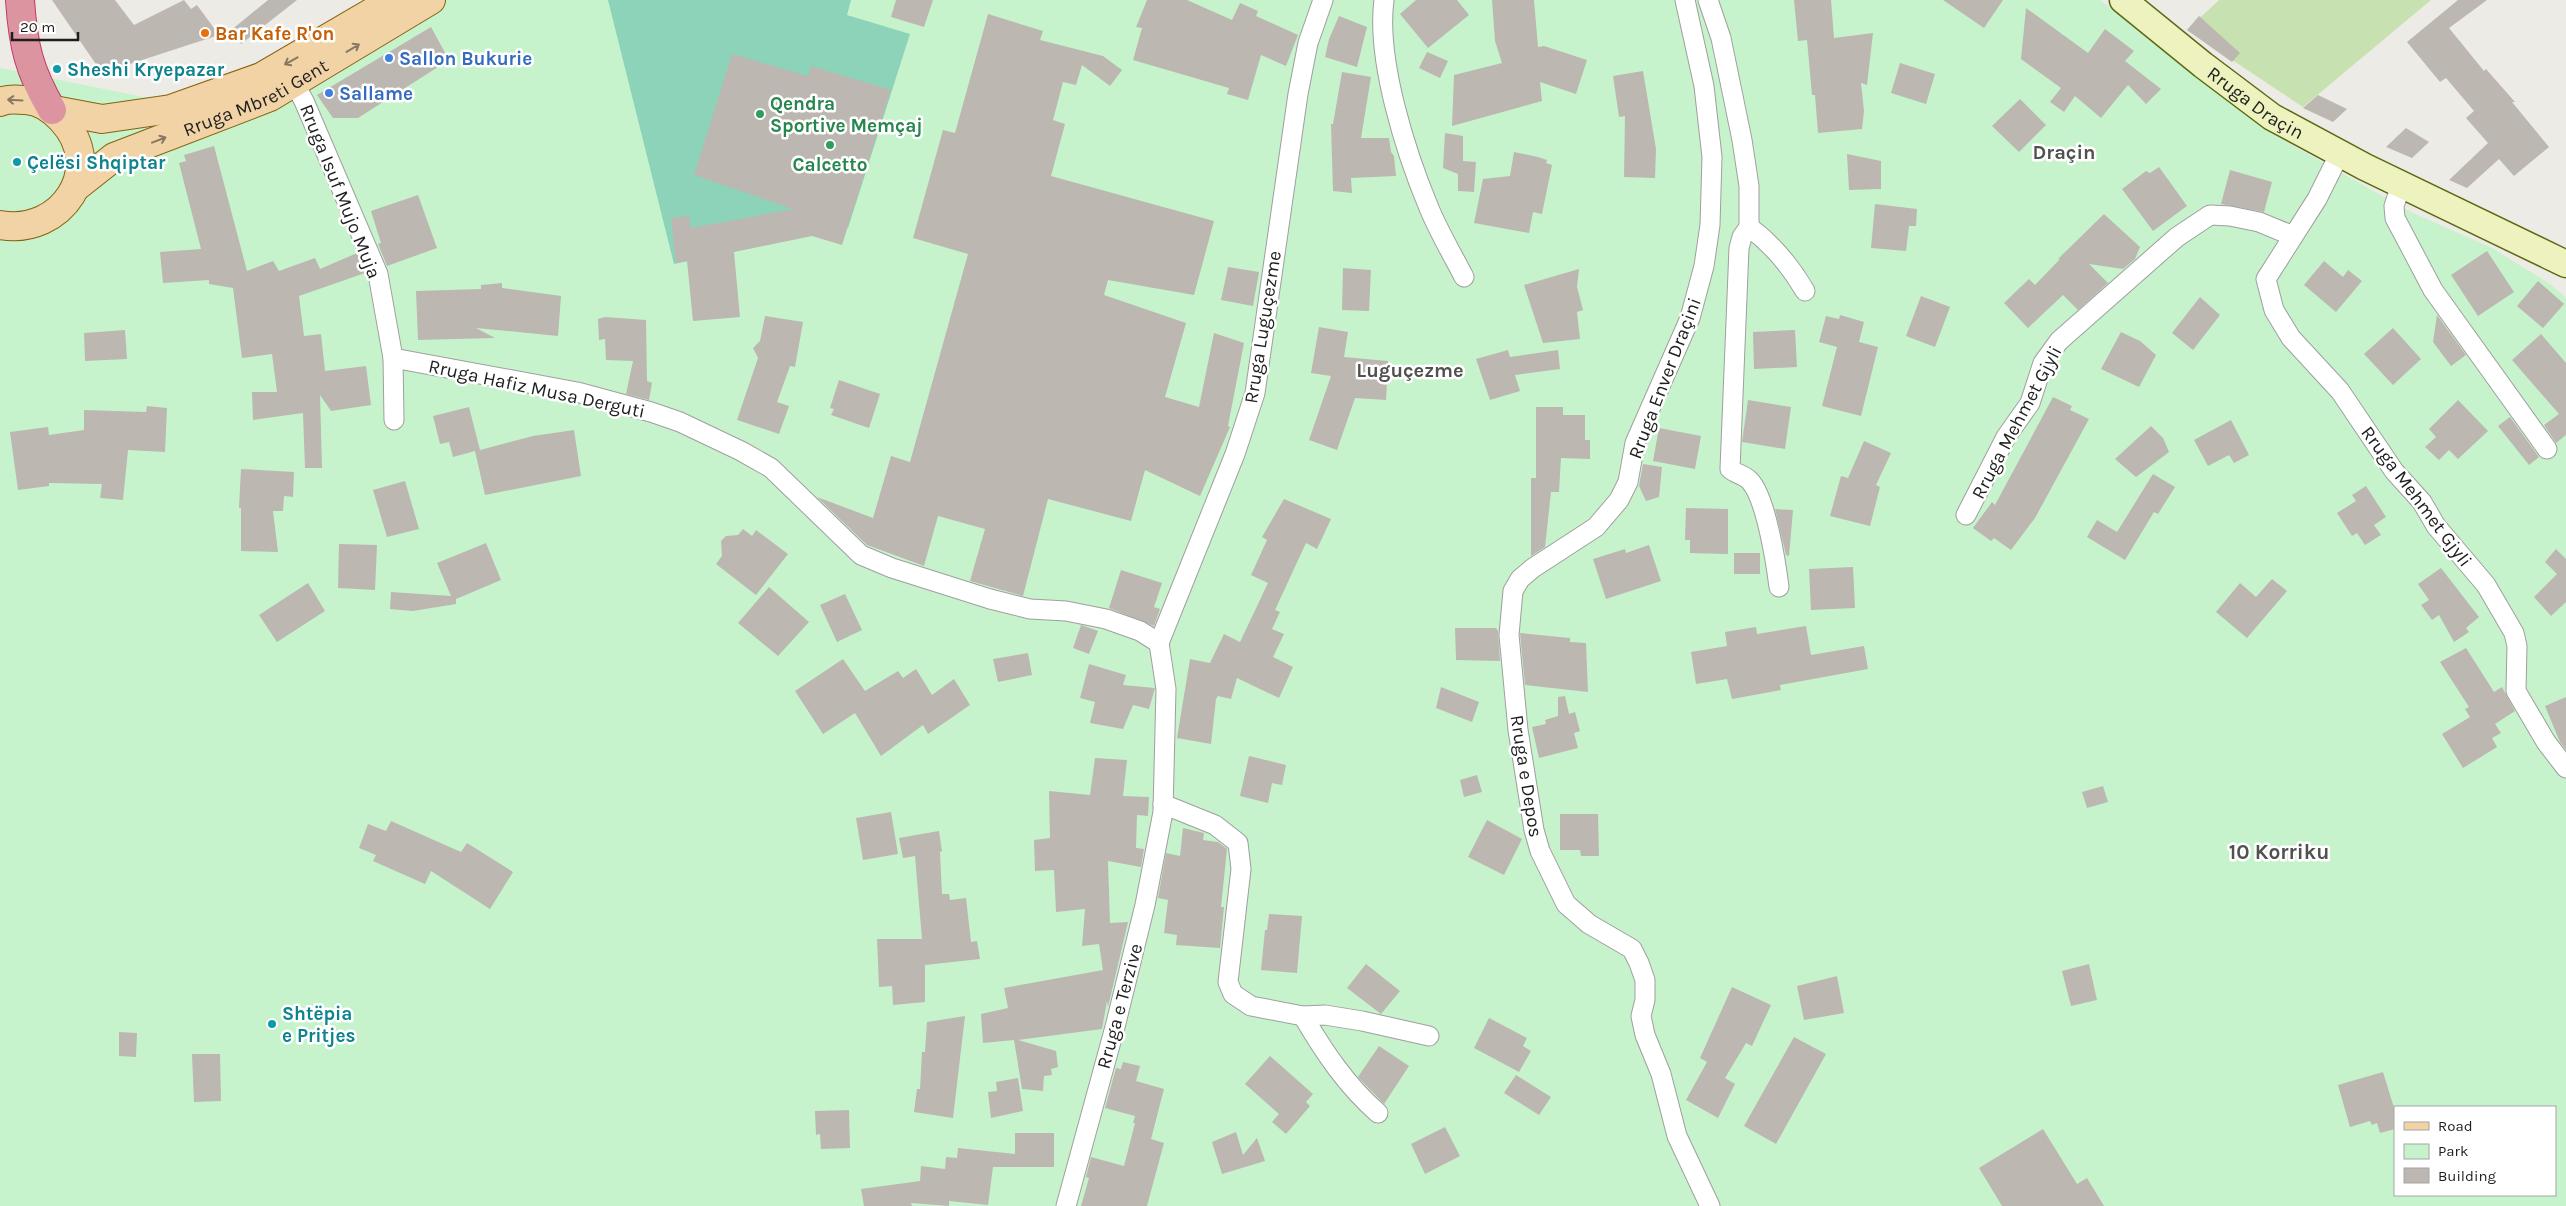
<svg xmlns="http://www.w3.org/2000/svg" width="2566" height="1206" font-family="Karla,sans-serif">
<rect width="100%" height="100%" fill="#edebe5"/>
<!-- grass -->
<polygon fill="#c7e2b0" points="2219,0 2431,0 2303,107 2187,30"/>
<!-- park -->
<path fill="#c6f3cb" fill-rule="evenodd" d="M443,0H2100L2276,136L2411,212L2492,248L2550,284L2566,298V1206H0V68L238,116ZM2395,1107H2555V1195H2395Z"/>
<!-- pitch -->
<polygon fill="#8cd3ba" points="608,0 851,0 847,15 910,34 848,228 674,264"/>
<!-- building -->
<g fill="#bdb7b2">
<polygon points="52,0 115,0 134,25 184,0 191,9 197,5 219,35 102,73"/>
<polygon points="268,0 297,0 241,44 230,31"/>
<polygon points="896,0 933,0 924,27 891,17"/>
<polygon points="1147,0 1187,0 1232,20 1240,3 1258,11 1256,16 1298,35 1286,66 1261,55 1248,100 1227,94 1229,88 1133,60 1142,28 1136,27"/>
<polygon points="1416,0 1457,0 1469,15 1428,48 1400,14"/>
<polygon points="1492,0 1534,0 1538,47 1544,46 1587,60 1576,94 1540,82 1542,101 1452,126 1454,75 1502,63 1495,41"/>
<polygon points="1794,0 1831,0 1834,38 1873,33 1867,85 1861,83 1864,111 1862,129 1818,133 1815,95 1812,95 1807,40 1798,41"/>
<polygon points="1943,0 2003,0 1984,28"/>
<polygon points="2458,0 2487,0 2449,28 2484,71 2486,69 2515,102 2512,102 2549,147 2514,176 2499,159 2467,188 2449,180 2488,143 2466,118 2474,111 2446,78 2440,82 2407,42"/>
<polygon points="2026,8 2088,53 2105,29 2134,51 2125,61 2161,89 2146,104 2128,85 2101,118 2075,96 2064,112 2050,102 2061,88 2021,59"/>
<polygon points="988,14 1043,31 1040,40 1103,56 1122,70 1110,86 1082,65 1076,85 1063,82 1053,120 1065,124 1051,176 1214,221 1194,295 1108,280 1104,295 1186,323 1165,397 1199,407 1214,333 1244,343 1228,426 1230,427 1200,496 1145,470 1131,521 1048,499 1023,596 970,581 985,529 938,516 924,566 867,545 817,497 873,518 891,456 910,462 968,254 913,238 943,130 955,133"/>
<polygon points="1339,16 1367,27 1357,67 1325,57 1329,39"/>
<polygon points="2199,16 2240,53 2232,62 2187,30"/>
<polygon points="431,27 449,60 358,118 333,118 317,95"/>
<polygon points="1427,52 1448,61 1440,78 1419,68"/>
<polygon points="732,54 808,76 811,66 891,90 842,245 812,236 734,252 740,317 693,321 687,261 676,263 671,218 689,216 691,228 793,209 694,175"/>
<polygon points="1900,63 1935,74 1926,104 1891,93"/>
<polygon points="1643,71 1656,149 1655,178 1624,177 1625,116 1619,117 1613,76"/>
<polygon points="1342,72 1371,77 1361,138 1389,138 1391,152 1394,156 1396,176 1351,178 1352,193 1333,191 1331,124 1333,124"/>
<polygon points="2318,95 2347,109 2333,122 2303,108"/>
<polygon points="2020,99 2046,125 2019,152 1992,126"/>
<polygon points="2406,128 2429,142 2412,158 2386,147"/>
<polygon points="1445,133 1463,136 1463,161 1476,162 1474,192 1458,191 1458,174 1443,168"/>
<polygon points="214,146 247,271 273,261 279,271 315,258 320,269 357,253 365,273 299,296 304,336 321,334 325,371 366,366 371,405 331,411 320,395 322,468 305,468 303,413 253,420 252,392 277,392 272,354 242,358 233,288 209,284 209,280 163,283 160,252 201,249 179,163 186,161 184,155"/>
<polygon points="1514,152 1538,157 1547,160 1546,163 1552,165 1542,214 1533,212 1529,233 1474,223 1483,179 1510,176"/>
<polygon points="1847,154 1881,161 1881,189 1849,190"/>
<polygon points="2159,167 2187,206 2153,231 2122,189 2146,171 2150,173"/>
<polygon points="2230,170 2272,182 2264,212 2221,204"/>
<polygon points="418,195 437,248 387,266 378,244 381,243 371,211"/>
<polygon points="1875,204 1917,209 1916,226 1909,226 1906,251 1871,248"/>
<polygon points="2104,214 2140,247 2135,259 2123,269 2089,264 2108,283 2078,310 2063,295 2028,328 2004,303 2029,279 2035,285 2060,259 2058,259"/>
<polygon points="2487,251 2514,292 2478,316 2451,275"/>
<polygon points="2324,261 2343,277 2348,270 2362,281 2336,312 2304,285"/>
<polygon points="1228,267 1259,272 1253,306 1221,300"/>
<polygon points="1343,268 1371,270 1369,311 1342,310"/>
<polygon points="1579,269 1577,287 1583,310 1577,312 1580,339 1543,343 1524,285"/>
<polygon points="2538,281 2564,304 2543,328 2517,306"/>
<polygon points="502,283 502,288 561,296 558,336 476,328 495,338 418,340 416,291 481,289 481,285"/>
<polygon points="1921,296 1950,307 1935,347 1906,336"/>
<polygon points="2200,297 2220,315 2193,350 2172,333"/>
<polygon points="1840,315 1864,322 1859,342 1878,347 1861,416 1822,406 1837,347 1819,342 1826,316 1839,319"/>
<polygon points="2437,315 2466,355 2451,366 2433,342"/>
<polygon points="765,316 803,322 795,367 790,366 777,402 789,406 779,434 737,420 758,358 753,348 760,341"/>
<polygon points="605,317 646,320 647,381 652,383 649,400 626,394 633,361 606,360 605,339 599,340 598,319"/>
<polygon points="1319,327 1348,332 1344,357 1388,361 1386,400 1355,398 1337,450 1309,440 1331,376 1311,373"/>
<polygon points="2393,328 2421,359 2393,385 2364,354"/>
<polygon points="125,330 127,359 85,361 84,333"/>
<polygon points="1795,330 1797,367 1754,369 1753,332"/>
<polygon points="2121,332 2140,341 2156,355 2139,387 2101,369"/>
<polygon points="2541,334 2566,363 2566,435 2556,443 2544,425 2559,414 2512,360"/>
<polygon points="1508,350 1510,357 1558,350 1560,369 1515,375 1520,391 1490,400 1476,359"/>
<polygon points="839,380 880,394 869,428 831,415 834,409 830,408"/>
<polygon points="2053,397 2072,406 2070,410 2089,419 2035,518 2011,550 1994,538 1991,541 1973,528 1992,502 1995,505"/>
<polygon points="1748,400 1791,407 1785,449 1742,442"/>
<polygon points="2458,400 2488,431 2458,459 2449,450 2439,460 2425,447 2436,437 2429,429"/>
<polygon points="147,406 167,408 165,452 128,450 123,500 100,498 102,484 49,483 49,486 18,490 10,432 48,427 49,435 84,430 84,410 146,412"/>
<polygon points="469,407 480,450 533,436 574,430 581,476 485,495 475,451 453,457 449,442 440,444 433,416"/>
<polygon points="1536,407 1563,407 1563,415 1585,415 1585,440 1590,440 1590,459 1561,458 1559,492 1551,492 1545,547 1531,556 1531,478 1536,478"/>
<polygon points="2510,417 2539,457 2529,465 2498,426"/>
<polygon points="2231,420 2249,455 2234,463 2229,455 2208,466 2194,440"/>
<polygon points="2151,426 2163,438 2169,452 2136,477 2115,459"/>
<polygon points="1659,428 1701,436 1695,469 1653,461"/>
<polygon points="1864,441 1891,453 1876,485 1880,487 1870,526 1830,516 1841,476 1848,478"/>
<polygon points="1643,464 1662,467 1659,497 1646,501 1639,486"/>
<polygon points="241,469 294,472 293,497 284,496 283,511 273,511 278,552 241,551 241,508 239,508"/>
<polygon points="2153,474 2175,487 2158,514 2154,512 2125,560 2087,537 2097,520 2117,532"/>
<polygon points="405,481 419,529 387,537 373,490"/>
<polygon points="2366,486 2386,517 2374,525 2381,535 2365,545 2357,533 2352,536 2337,513 2356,501 2352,495"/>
<polygon points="1284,499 1331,519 1317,549 1306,543 1275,610 1280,612 1272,629 1284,634 1273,657 1293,667 1279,698 1237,678 1231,699 1218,696 1216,699 1211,744 1177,738 1190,659 1210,663 1224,634 1240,642 1268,583 1251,575 1267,540 1262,537"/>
<polygon points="1686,508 1728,509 1728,554 1690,553 1690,540 1685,540"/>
<polygon points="1775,509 1793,510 1789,556 1786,555"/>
<polygon points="743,529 752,536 756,530 788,554 756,595 716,564 722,556 721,541 726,536 738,535"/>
<polygon points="486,543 501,580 456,599 456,604 413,611 390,609 391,592 451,596 437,563"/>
<polygon points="339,544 377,545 375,590 338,588"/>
<polygon points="1649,545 1661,581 1606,599 1593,559 1625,549 1626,553"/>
<polygon points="2556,549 2566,559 2566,602 2551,616 2534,597 2557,574 2545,562"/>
<rect x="1734" y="553" width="26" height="21"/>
<polygon points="1853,567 1855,608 1811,610 1809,569"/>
<polygon points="2441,568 2479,617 2466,628 2469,632 2454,642 2439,615 2432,620 2421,605 2429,600 2418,584"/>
<polygon points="1121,570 1162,583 1154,607 1160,609 1154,626 1109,608"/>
<polygon points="2272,579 2287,591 2247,638 2216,612 2240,583 2256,597"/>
<polygon points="308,583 325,611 277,642 259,615"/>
<polygon points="769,587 809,622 778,656 738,623"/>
<polygon points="845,594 862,630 837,642 820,605"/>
<polygon points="1081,625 1098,631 1089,654 1073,648"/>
<polygon points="1806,626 1811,655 1864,646 1868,669 1780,685 1781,690 1732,699 1727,679 1696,684 1691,652 1727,646 1725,632 1756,627 1757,634"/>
<polygon points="1455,628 1496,628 1498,631 1500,661 1456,660"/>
<polygon points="1520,633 1570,638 1570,642 1586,643 1588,692 1525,685"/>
<polygon points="2466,648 2494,692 2502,687 2515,711 2495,724 2501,733 2492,738 2497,747 2463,768 2442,734 2470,717 2465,709 2469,707 2440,662"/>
<polygon points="1028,653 1032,675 998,682 993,659"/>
<polygon points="843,659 865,691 898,671 903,678 916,669 932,695 954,679 970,705 928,734 923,725 881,756 855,713 823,734 795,691"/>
<polygon points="1089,664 1126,675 1123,685 1155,688 1149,709 1133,705 1123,729 1090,723 1095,702 1080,698"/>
<polygon points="1441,687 1479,702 1472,722 1436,708"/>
<polygon points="1565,696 1569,714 1575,712 1580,731 1574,733 1578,748 1539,758 1532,727 1546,724 1545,720 1558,716 1558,697"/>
<polygon points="2566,697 2566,750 2560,742 2545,706"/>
<polygon points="1249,756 1286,765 1282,785 1272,783 1268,803 1240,796"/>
<polygon points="1095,758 1127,760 1123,796 1149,797 1148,816 1137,815 1136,848 1144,849 1141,867 1108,861 1110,923 1128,922 1108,1007 1107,1001 1102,1029 1018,1040 1056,1051 1058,1067 1051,1069 1052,1075 1044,1076 1043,1091 1022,1089 1014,1040 983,1043 981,1014 1008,1008 1004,988 1103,970 1099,944 1082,946 1085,909 1056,912 1054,870 1035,871 1034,840 1050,838 1049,791 1090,795"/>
<polygon points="1477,775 1482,792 1464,797 1460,780"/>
<polygon points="2103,786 2108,802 2087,808 2082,792"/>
<polygon points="891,812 898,854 863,860 856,818"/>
<polygon points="1560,814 1598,814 1599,856 1581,856 1580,850 1560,850"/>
<polygon points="1487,820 1522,839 1504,875 1468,857"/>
<polygon points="391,821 461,852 467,843 513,872 490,909 431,871 425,884 373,861 376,855 359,848 368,824 386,831"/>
<polygon points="1183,828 1204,833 1203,840 1218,842 1227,849 1221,907 1224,907 1220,948 1176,945 1177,935 1164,933 1168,900 1158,898 1166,853 1180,856"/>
<polygon points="939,831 942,851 940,852 942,894 949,894 950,900 966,898 971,942 977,941 980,959 925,965 925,1002 893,1005 892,986 879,987 877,939 922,939 915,856 903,858 899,838"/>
<polygon points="1269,914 1302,916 1297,973 1261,970 1265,930 1267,930"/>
<polygon points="1366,964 1400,991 1381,1014 1347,988"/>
<polygon points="2089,964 2097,1000 2071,1006 2062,971"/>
<polygon points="1837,976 1844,1013 1804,1020 1797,986"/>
<polygon points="1732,987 1771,1005 1752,1046 1746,1043 1725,1078 1735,1084 1718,1118 1686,1100 1707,1062 1700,1058"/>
<polygon points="965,1016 953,1118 914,1112 917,1089 920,1089 922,1052 925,1052 927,1022"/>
<polygon points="1489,1018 1527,1038 1523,1046 1531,1051 1519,1072 1474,1048"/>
<polygon points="119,1032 137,1033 136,1057 119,1056"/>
<polygon points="1794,1037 1826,1054 1776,1144 1744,1126"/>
<polygon points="1379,1046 1409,1066 1384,1104 1358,1077"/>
<polygon points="192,1054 220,1054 221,1101 194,1102"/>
<polygon points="1270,1056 1313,1094 1306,1102 1310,1106 1286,1134 1272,1122 1279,1114 1245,1084"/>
<polygon points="1123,1062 1140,1066 1136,1081 1164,1089 1151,1139 1164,1143 1147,1206 1081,1206 1089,1178 1086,1177 1091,1157 1124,1166 1135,1123 1133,1123 1135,1116 1105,1108 1116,1068 1121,1069"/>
<polygon points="2383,1072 2395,1111 2395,1129 2380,1133 2377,1123 2372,1125 2370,1121 2350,1127 2338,1085"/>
<polygon points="1516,1075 1551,1097 1539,1115 1504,1093"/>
<polygon points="1018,1078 1023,1111 991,1118 988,1092 997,1091 996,1082"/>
<polygon points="849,1110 850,1148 821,1149 820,1134 816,1135 815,1111"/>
<polygon points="1445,1127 1460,1156 1425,1174 1411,1144"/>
<polygon points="2043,1129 2077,1184 2087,1178 2104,1206 2002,1206 1979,1168"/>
<polygon points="1236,1132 1243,1155 1257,1138 1265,1161 1222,1174 1212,1142"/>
<polygon points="1015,1133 1054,1133 1054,1167 993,1167 988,1205 949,1201 949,1206 911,1203 912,1206 864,1206 861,1189 920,1181 921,1166 945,1169 946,1157 957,1158 958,1148 1015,1154"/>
</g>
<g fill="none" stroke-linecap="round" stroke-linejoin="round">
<!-- street casing -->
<g stroke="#9f9f9f" stroke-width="21">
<g id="street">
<path d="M1384,0C1376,60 1406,153 1429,208C1439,232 1452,254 1464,277"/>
<polyline points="1685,0 1704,86 1712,157 1710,225 1704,266 1690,318 1635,443 1628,482 1619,500 1596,527 1533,568 1520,579 1513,591 1509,635 1518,730 1534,830 1540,851 1566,904 1589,924 1632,949 1639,963 1645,980 1645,1000 1641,1016 1645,1035 1661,1074 1677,1136 1710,1206"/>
<path d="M1708,0L1721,38L1742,140L1749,186V227L1742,237L1739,248L1730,469C1736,474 1745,475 1750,481C1766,498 1776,563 1779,587"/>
<polyline points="294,83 304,101 378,274 393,358 394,420"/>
<polyline points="2340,153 2317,199 2266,279 2274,310 2291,338 2340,391 2394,471 2422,502 2436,526 2486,585 2514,633 2517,646 2516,691 2546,742 2566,768"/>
<polyline points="2401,185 2394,206 2395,218 2433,290 2547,449"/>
<path d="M1749,227C1772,244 1791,267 1805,291"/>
<polyline points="393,358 577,392 651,412 680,422 741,451 771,468 861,555 892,568 990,599 1030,609 1066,611 1106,619 1140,631 1159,643"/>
<polyline points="1966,515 2006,437 2030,403 2043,363 2059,341 2177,237 2210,215 2230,216 2259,222 2293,236"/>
<polyline points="1159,643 1235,454 1255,393 1298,94 1308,43 1323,0"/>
<polyline points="1163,804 1215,825 1238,843 1241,869 1228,982 1233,994 1251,1006 1303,1016 1325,1015 1362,1021 1429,1036"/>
<path d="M1303,1016C1324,1052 1347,1086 1378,1113"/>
<polyline points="1066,1206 1115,1027 1145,905 1163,812 1166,689 1159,643"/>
</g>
</g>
<!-- secondary casing -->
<g stroke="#5c6812" stroke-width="29">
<g id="secondary">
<path id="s1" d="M2123,0L2203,65L2272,117L2365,167L2566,264"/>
</g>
</g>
<!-- primary casing -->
<g stroke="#866211" stroke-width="30">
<g id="primary">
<path d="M0,102C9,98 17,100 26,100C41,101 52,109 62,120C107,168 62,236 0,225"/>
<polyline points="54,110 102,119 171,109 261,77 393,0"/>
<path id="s2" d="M76,187L114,157L270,97L431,0"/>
</g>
</g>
<!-- highway casing -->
<g stroke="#c43965" stroke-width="30">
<path id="highway" d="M20,0C23,45 29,71 52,110"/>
</g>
<!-- street -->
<use href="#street" stroke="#fff" stroke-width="19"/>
<!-- secondary -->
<use href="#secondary" stroke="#eef2be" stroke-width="26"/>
<!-- primary -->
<use href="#primary" stroke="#f1d3a6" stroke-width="28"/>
<!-- highway -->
<use href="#highway" stroke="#dc95a0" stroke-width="28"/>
</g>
<!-- one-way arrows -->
<defs><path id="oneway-shaft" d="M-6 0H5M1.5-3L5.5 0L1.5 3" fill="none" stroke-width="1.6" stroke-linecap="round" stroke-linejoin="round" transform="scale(1.25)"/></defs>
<g stroke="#887862">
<use href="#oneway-shaft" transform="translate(353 48) rotate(-31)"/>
<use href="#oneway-shaft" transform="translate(291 61) rotate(151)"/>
<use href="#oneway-shaft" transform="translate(15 100) rotate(-177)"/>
<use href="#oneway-shaft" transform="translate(159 140) rotate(-21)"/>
</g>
<!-- markers -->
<circle fill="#e8710a" stroke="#fff" stroke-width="2" cx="205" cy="33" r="5"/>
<g fill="#3f7fe0" stroke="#fff" stroke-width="2">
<circle cx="389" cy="58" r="5"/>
<circle cx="329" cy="93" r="5"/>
</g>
<g fill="#0f9aa8" stroke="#fff" stroke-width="2">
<circle cx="57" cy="69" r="5"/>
<circle cx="17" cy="162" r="5"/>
<circle cx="272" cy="1024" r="5"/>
</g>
<g fill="#2e9e5b" stroke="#fff" stroke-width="2">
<circle cx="760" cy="114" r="5"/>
<circle cx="830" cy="145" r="5"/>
</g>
<g text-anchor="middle" stroke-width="5" stroke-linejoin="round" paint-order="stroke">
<!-- food labels -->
<g font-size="19" font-weight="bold" fill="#c56008" stroke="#fff" text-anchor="start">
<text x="215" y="40">Bar Kafe R'on</text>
</g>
<!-- shop labels -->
<g font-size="19" font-weight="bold" fill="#366cbe" stroke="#fff" text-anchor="start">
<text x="399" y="65">Sallon Bukurie</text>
<text x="339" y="100">Sallame</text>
</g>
<!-- culture labels -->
<g font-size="19" font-weight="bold" fill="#0d838f" stroke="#fff" text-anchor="start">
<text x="67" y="76">Sheshi Kryepazar</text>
<text x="27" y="169">Çelësi Shqiptar</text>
<text x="282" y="1020">Shtëpia<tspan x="282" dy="22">e Pritjes</tspan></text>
</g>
<!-- street labels -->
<g font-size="19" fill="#1e1e1e" stroke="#fff">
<text dy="7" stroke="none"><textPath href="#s2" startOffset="202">Rruga Mbreti Gent</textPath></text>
<text dy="7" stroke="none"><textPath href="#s1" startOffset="168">Rruga Draçin</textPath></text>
<text transform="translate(341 191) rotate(68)" y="7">Rruga Isuf Mujo Muja</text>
<text transform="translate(1262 327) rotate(-81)" y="7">Rruga Luguçezme</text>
<text transform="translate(1664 378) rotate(-69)" y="7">Rruga Enver Draçini</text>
<text transform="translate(537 388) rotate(12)" y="7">Rruga Hafiz Musa Derguti</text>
<text transform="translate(2016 422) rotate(-62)" y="7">Rruga Mehmet Gjyli</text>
<text transform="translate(2417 496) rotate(53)" y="7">Rruga Mehmet Gjyli</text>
<text transform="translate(1527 776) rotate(81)" y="7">Rruga e Depos</text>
<text transform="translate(1119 1006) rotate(-75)" y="7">Rruga e Terzive</text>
</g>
<!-- leisure labels -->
<g font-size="19" font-weight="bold" fill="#27864d" stroke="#fff" text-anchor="start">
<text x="770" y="110">Qendra<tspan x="770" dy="22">Sportive Memçaj</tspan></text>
<text x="830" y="171" text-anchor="middle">Calcetto</text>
</g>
<!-- neighbourhood labels -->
<g font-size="20" font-weight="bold" fill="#515151" stroke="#fff">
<text x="2064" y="159">Draçin</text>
<text x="1410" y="377">Luguçezme</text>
</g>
<!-- quarter labels -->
<g font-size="21" font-weight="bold" fill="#515151" stroke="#fff">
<text x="2279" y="859">10 Korriku</text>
</g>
</g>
<!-- legend -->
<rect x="2394" y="1106" width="162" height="90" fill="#ffffff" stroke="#a5a5a5"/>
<rect x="2404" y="1122" width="25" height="8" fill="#f1d3a6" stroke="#a5a5a5"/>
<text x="2438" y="1131" font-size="15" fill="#1e1e1e">Road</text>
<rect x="2404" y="1144" width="25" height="15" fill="#c6f3cb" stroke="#a5a5a5"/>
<text x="2438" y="1156" font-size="15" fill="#1e1e1e">Park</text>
<rect x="2404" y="1168" width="25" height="15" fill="#bdb7b2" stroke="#a5a5a5"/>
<text x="2438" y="1181" font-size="15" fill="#1e1e1e">Building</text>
<!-- scale -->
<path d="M12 32v8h66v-8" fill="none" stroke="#1e1e1e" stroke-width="2.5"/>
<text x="20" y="32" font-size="15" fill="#1e1e1e" stroke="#ffffff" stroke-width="4" paint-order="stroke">20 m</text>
</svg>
